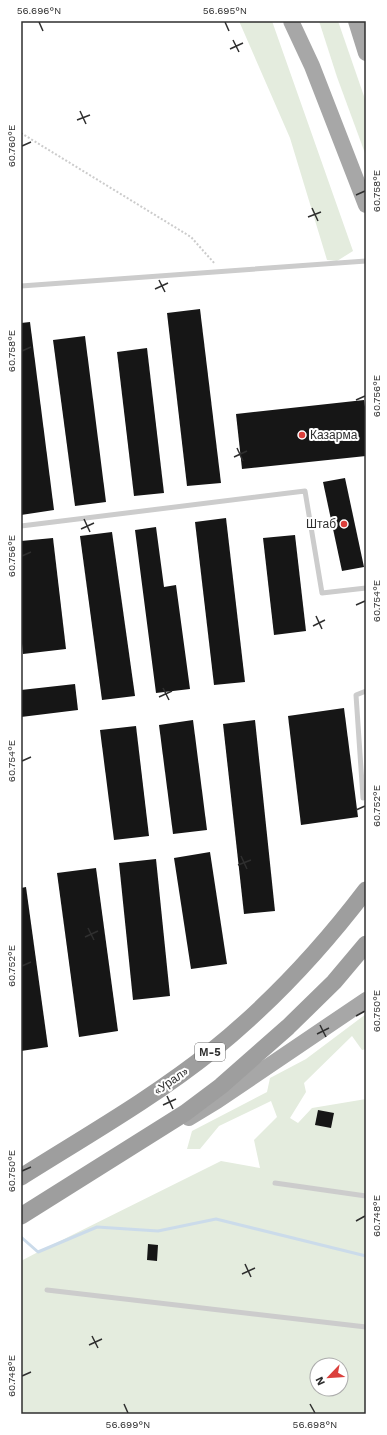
<svg xmlns="http://www.w3.org/2000/svg" width="387" height="1435" font-family="'Work Sans',sans-serif">
<rect width="100%" height="100%" fill="#fff"/>
<!-- green -->
<g fill="#e4ecde" fill-rule="evenodd">
<polygon points="239,21 272,21 353,251 337,261 327,260 290,138"/>
<polygon points="319,21 338,21 366,102 366,156 337,77"/>
<path d="M366,1014V1049L362,1050L352,1036L304,1083L306,1092L290,1118L298,1123L312,1108L366,1099V1414H21V1261L38,1252L221,1161L260,1168L254,1140L277,1117L271,1101L219,1126L200,1149H187L192,1131L267,1092L270,1078L306,1059ZM317,1365H341V1389H317Z"/>
</g>
<g fill="none" stroke-linecap="round" stroke-linejoin="round">
<!-- stream -->
<polyline stroke="#cbdbea" stroke-width="3" points="21,1237 38,1252 97,1227 158,1231 216,1219 366,1256"/>
</g>
<!-- building -->
<g fill="#161616">
<polygon points="200,309 221,483 187,486 167,313"/>
<polygon points="30,322 54,510 21,515 21,323"/>
<polygon points="85,336 106,502 75,506 53,340"/>
<polygon points="147,348 164,493 134,496 117,352"/>
<polygon points="364,400 366,414 366,456 242,469 236,414"/>
<polygon points="345,478 364,567 342,571 323,482"/>
<polygon points="226,518 245,682 214,685 195,522"/>
<polygon points="156,527 164,587 176,585 190,689 156,693 135,530"/>
<polygon points="112,532 135,696 102,700 80,536"/>
<polygon points="295,535 306,631 274,635 263,538"/>
<polygon points="53,538 66,649 23,654 21,633 21,541"/>
<polygon points="75,684 78,710 21,717 21,690"/>
<polygon points="344,708 358,817 301,825 288,716"/>
<polygon points="193,720 207,830 173,834 159,725"/>
<polygon points="255,720 275,911 244,914 223,724"/>
<polygon points="136,726 149,836 114,840 100,730"/>
<polygon points="210,852 227,964 191,969 174,858"/>
<polygon points="156,859 170,996 133,1000 119,863"/>
<polygon points="96,868 118,1031 79,1037 57,873"/>
<polygon points="26,887 48,1047 21,1051 21,888"/>
<polygon points="318,1110 334,1113 331,1128 315,1125"/>
<polygon points="148,1244 158,1245 157,1261 147,1260"/>
</g>
<g fill="none" stroke-linecap="round" stroke-linejoin="round">
<!-- path -->
<polyline stroke="#ccc" stroke-width="2" stroke-dasharray="2 2" stroke-linecap="butt" points="21,133 191,237 215,264"/>
<!-- service -->
<g stroke="#ccc" stroke-width="5">
<polyline points="21,286 366,261"/>
<polyline points="21,526 305,491 322,593 366,588"/>
<polyline points="363,798 356,695 366,691"/>
<polyline points="275,1183 366,1196"/>
<polyline points="47,1290 366,1327"/>
</g>
<!-- primary -->
<g stroke="#a7a7a7" stroke-width="16">
<polyline points="291,21 312,66 366,205"/>
<polyline points="356,21 366,53"/>
<polyline points="189,1118 217,1101 366,1000"/>
</g>
<!-- trunk -->
<g stroke="#9e9e9e" stroke-width="17">
<path d="M21,1177C86,1136 153,1098 213,1050C271,1003 322,948 366,890"/>
<polyline points="21,1216 185,1113 221,1086 288,1027 334,982 366,944"/>
</g>
</g>
<!-- ticks -->
<path fill="none" stroke="#2f2f2f" stroke-width="1.5" d="M39,22L43,31M225,22L229,31M233,40L239,52M230,49L243,43M80,111L86,124M77,120L90,115M22,146L31,142M356,195L365,191M312,208L318,221M308,217L321,212M159,280L165,292M155,289L168,283M22,351L31,347M356,400L365,396M237,448L243,461M234,457L247,451M84,519L90,532M81,529L94,523M22,556L31,552M356,605L365,601M316,616L322,629M313,626L325,620M163,688L169,700M159,697L172,691M22,761L31,757M356,810L365,806M241,856L247,869M238,865L251,860M88,928L94,940M85,937L98,931M22,966L31,962M356,1016L365,1011M320,1025L326,1037M317,1034L329,1028M167,1096L173,1109M163,1105L176,1099M22,1171L31,1167M356,1221L365,1216M245,1264L251,1277M242,1274L255,1268M92,1336L98,1348M89,1345L102,1339M22,1376L31,1372M124,1404L128,1413M310,1404L315,1413"/>
<!-- markers -->
<g fill="#db403c" stroke="#fff" stroke-width="1.5">
<circle cx="302" cy="435" r="4"/>
<circle cx="344" cy="524" r="4"/>
</g>
<g text-anchor="middle" stroke-width="4" stroke-linejoin="round" paint-order="stroke">
<!-- shield labels -->
<rect fill="#fff" stroke="#6d6d6d" stroke-width="1" x="195" y="1043" width="30" height="18" rx="3"/>
<g font-size="11" font-weight="bold" fill="#2f2f2f">
<text x="210" y="1056">М-5</text>
</g>
<!-- poi labels -->
<g font-size="12" fill="#2f2f2f" stroke="#fff" text-anchor="start">
<text x="310" y="439">Казарма</text>
<text x="336" y="528" text-anchor="end">Штаб</text>
</g>
<!-- street labels -->
<g font-size="12" fill="#2f2f2f" stroke="#fff">
<text transform="translate(171 1081) rotate(-35)" y="4">«Урал»</text>
</g>
</g>
<!-- border -->
<rect width="387" height="1435" fill="none" stroke="#ffffff" stroke-width="44"/>
<!-- north arrow -->
<g transform="translate(329 1377) rotate(245)"><circle r="19" fill="#ffffff" stroke="#acacac"/>
<path d="M0-3L7 15L0 10L-7 15Z" fill="#db403c"/>
<text y="-6" font-size="11" font-weight="bold" text-anchor="middle" fill="#2f2f2f">N</text>
</g>
<rect x="22" y="22" width="343" height="1391" fill="none" stroke="#2f2f2f" stroke-width="1.5"/>
<g font-size="10" text-anchor="middle" fill="#2f2f2f">
<text x="39" y="14">56.696°N</text>
<text x="225" y="14">56.695°N</text>
<text transform="translate(11 146) rotate(-90)" y="4">60.760°E</text>
<text transform="translate(376 191) rotate(-90)" y="4">60.758°E</text>
<text transform="translate(11 351) rotate(-90)" y="4">60.758°E</text>
<text transform="translate(376 396) rotate(-90)" y="4">60.756°E</text>
<text transform="translate(11 556) rotate(-90)" y="4">60.756°E</text>
<text transform="translate(376 601) rotate(-90)" y="4">60.754°E</text>
<text transform="translate(11 761) rotate(-90)" y="4">60.754°E</text>
<text transform="translate(376 806) rotate(-90)" y="4">60.752°E</text>
<text transform="translate(11 966) rotate(-90)" y="4">60.752°E</text>
<text transform="translate(376 1011) rotate(-90)" y="4">60.750°E</text>
<text transform="translate(11 1171) rotate(-90)" y="4">60.750°E</text>
<text transform="translate(376 1216) rotate(-90)" y="4">60.748°E</text>
<text transform="translate(11 1376) rotate(-90)" y="4">60.748°E</text>
<text x="128" y="1428">56.699°N</text>
<text x="315" y="1428">56.698°N</text>
</g>
</svg>
